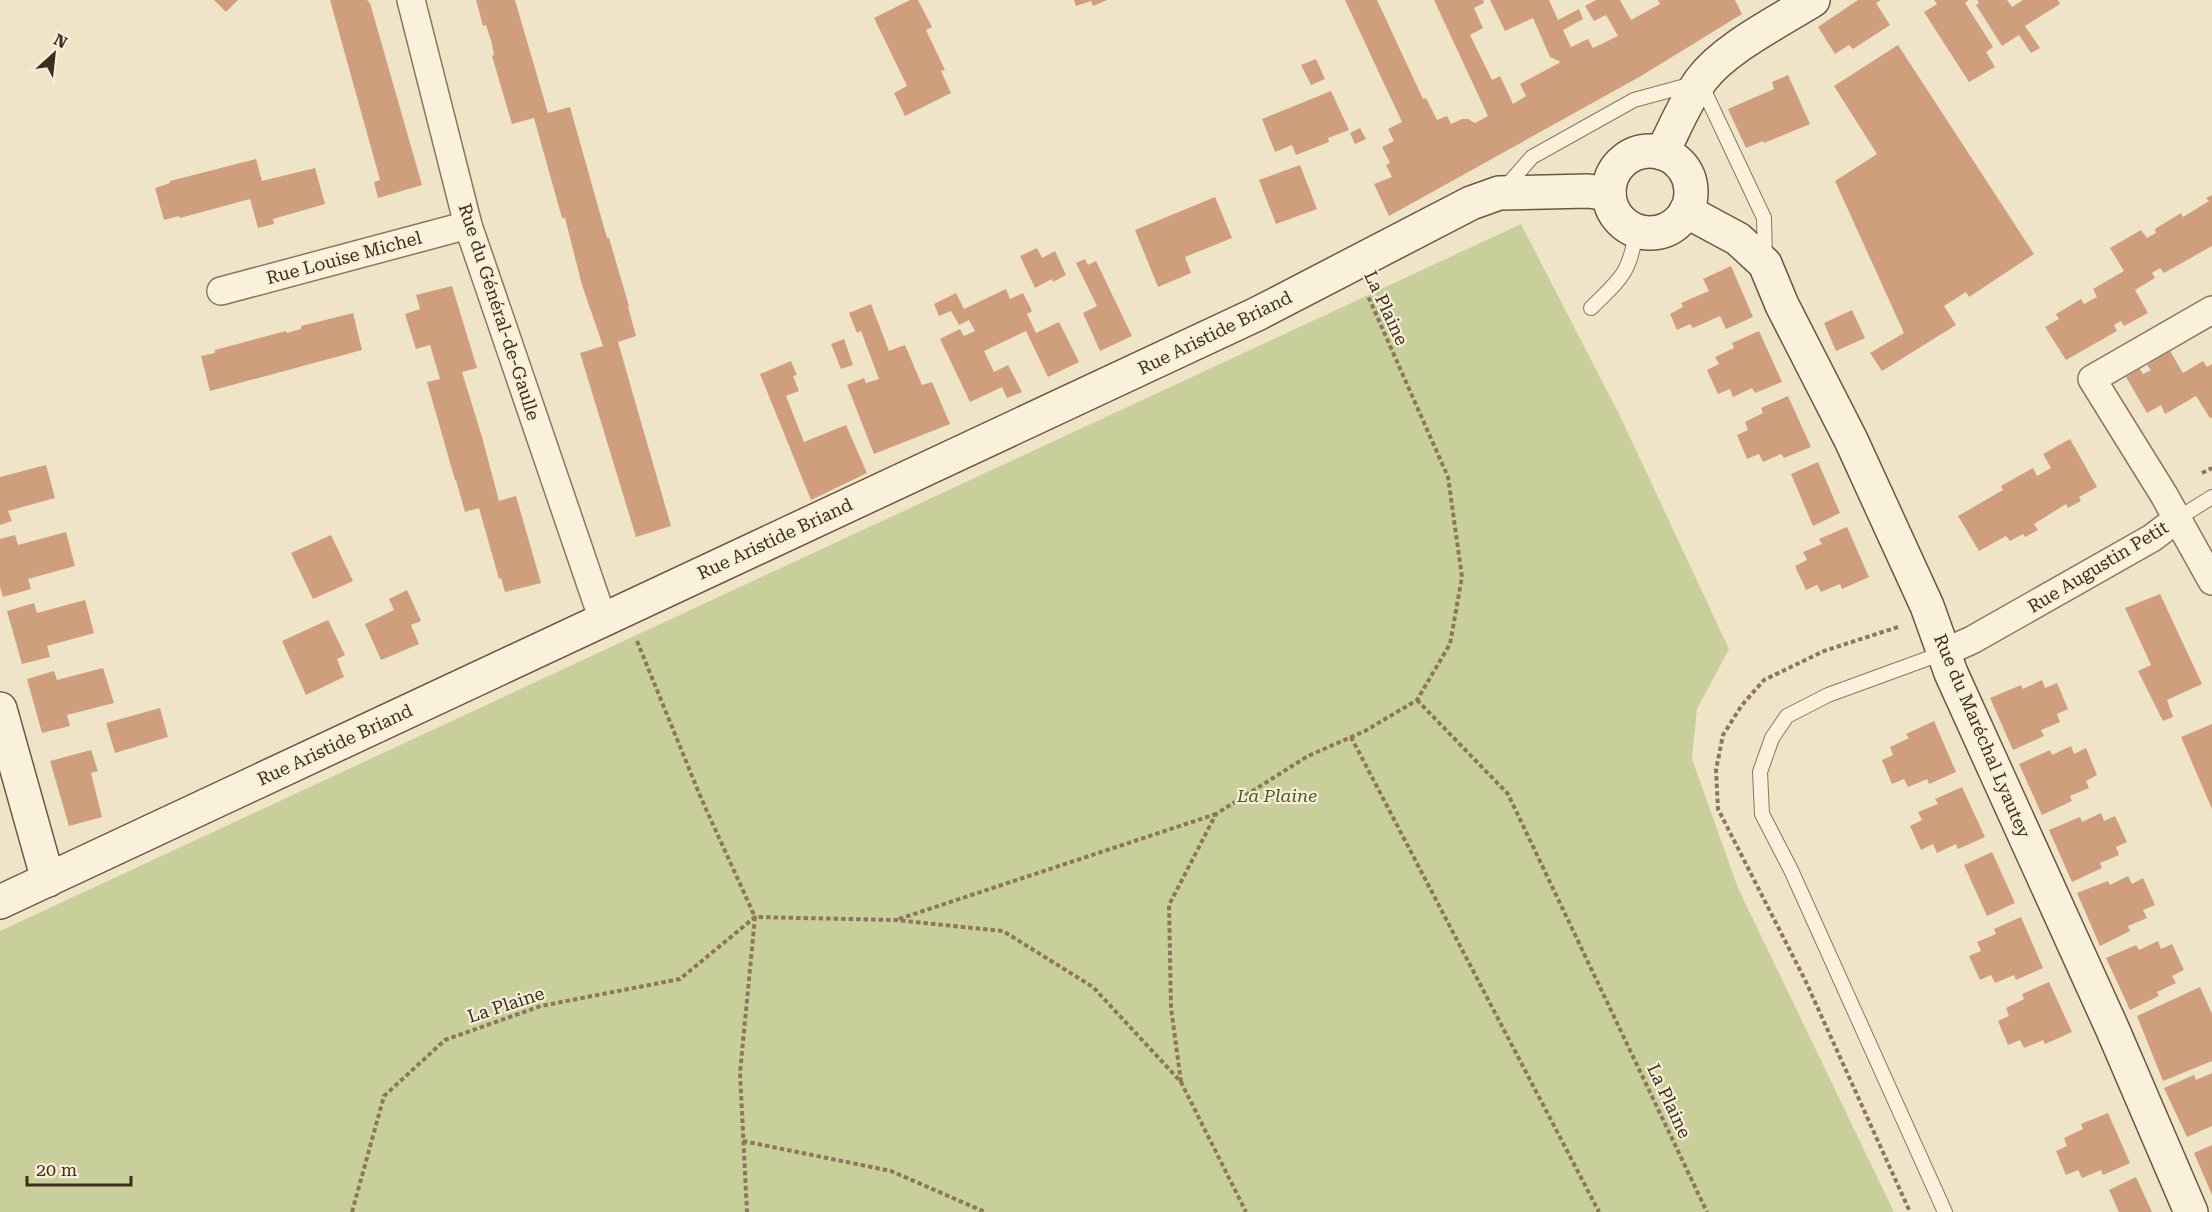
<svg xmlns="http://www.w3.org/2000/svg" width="2212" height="1212" font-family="'Roboto Serif',serif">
<rect width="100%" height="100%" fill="#f0e4c8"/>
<!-- green -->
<polygon fill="#c9cf9b" points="1521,224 1621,418 1729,649 1697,709 1692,759 1738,888 1894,1212 0,1212 0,931"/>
<!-- building -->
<g fill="#cf9f7d">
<polygon points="214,0 238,0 226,12"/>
<polygon points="330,0 367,0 370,3 422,185 378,198 374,182 380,180"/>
<polygon points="476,0 515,0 548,113 570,107 603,224 607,238 609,238 629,306 628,307 636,336 618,342 671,526 636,537 580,353 603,346 582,285 565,218 562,218 534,118 512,124 492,56 494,55 492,44 486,25 483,26"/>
<polygon points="910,0 918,0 932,27 926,30 945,70 941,71 951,93 905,116 894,93 907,86 874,18"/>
<polygon points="1074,0 1107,0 1093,6 1091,1 1076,6"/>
<polygon points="1345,0 1377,0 1423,99 1426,98 1437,120 1447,116 1451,124 1462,119 1468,119 1475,123 1488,116 1434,0 1483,0 1484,3 1474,8 1483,28 1470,35 1492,80 1500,76 1513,104 1526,96 1520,84 1561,62 1550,57 1533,18 1505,31 1490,0 1549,0 1558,20 1579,9 1583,19 1563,30 1571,47 1588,39 1593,48 1618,36 1606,15 1594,21 1585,6 1596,0 1620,0 1631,20 1660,4 1658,0 1735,0 1742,14 1641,76 1389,216 1374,184 1392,177 1386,165 1390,163 1382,147 1394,141 1388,129 1402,122"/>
<polygon points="1858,0 1881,0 1876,3 1890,25 1853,49 1849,45 1835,54 1818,27"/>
<polygon points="1934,0 1969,0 1965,3 1993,47 1986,52 1995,67 1969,82 1924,12 1937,4"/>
<polygon points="1977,0 2007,0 2012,7 2023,0 2058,0 2060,4 2025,26 2040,48 2031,53 2019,35 2002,46 1976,5 1979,3"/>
<polygon points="1898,45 2034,254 1969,297 1966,292 1944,306 1956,325 1882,371 1870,353 1904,333 1835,181 1877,154 1834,86"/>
<polygon points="1316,59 1325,79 1311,85 1301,65"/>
<polygon points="1788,75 1810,124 1764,143 1763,141 1746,148 1728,109 1774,89 1772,82"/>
<polygon points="1331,91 1349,130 1328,138 1329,142 1296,155 1292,145 1275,152 1262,119"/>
<polygon points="1360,128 1366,139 1355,144 1350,133"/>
<polygon points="256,159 262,181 315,168 325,204 273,219 274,224 258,228 250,199 180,218 179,216 164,220 155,188 170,183 170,181"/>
<polygon points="1300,165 1317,209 1276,224 1259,180"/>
<polygon points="2212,195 2212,246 2164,273 2160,268 2152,273 2155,278 2135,290 2148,313 2124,326 2121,321 2114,325 2117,331 2066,360 2045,327 2059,319 2056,314 2081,299 2084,304 2097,297 2093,289 2124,271 2110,248 2141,230 2147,238 2156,233 2155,229 2181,213 2183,217 2209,201 2206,198"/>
<polygon points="1215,197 1232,238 1185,257 1191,273 1158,287 1135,230"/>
<polygon points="1037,248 1042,258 1055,251 1066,275 1053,282 1052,279 1035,288 1020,256"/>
<polygon points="1085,259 1088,265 1096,261 1132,336 1100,351 1083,313 1097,306 1076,263"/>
<polygon points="1731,266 1753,317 1726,329 1720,316 1693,328 1690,324 1677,330 1670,314 1683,307 1681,303 1709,291 1703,279"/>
<polygon points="452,286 477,368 462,372 482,437 499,501 516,496 541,583 505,592 501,578 499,579 479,508 465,512 456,480 455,480 427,382 440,379 430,345 416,349 405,314 420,309 416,295"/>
<polygon points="1006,289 1010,299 1023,293 1032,311 1027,314 1036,333 1059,322 1079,362 1048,377 1026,331 984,351 994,372 1008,365 1022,392 1007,398 1002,387 970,402 940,339 960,329 964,336 975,331 969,320 959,325 951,311 939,316 934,304 956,293 964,309"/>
<polygon points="871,304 889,351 905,345 922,385 932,382 950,424 874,454 847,385 864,378 866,383 879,379 861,331 857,333 849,313"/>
<polygon points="1852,310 1865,338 1836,351 1824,323"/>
<polygon points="353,313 362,350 210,391 201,356 215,353 215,350 286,331 287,333 301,329 301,326"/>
<polygon points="1759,331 1782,382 1755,393 1752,388 1733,397 1730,389 1718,394 1707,370 1719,364 1715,357 1734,348 1732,343"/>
<polygon points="844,339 853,365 841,369 831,344"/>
<polygon points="2170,351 2183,373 2203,361 2207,367 2212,364 2212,417 2210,418 2196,396 2165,414 2161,405 2147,413 2126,377 2140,369 2143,374 2151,370 2147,365"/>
<polygon points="791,361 797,375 793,376 799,391 786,396 804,442 846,425 867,473 811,500 760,374"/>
<polygon points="1788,396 1811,447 1784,458 1781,454 1763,462 1759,454 1747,459 1737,435 1748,430 1745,422 1763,413 1761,408"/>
<polygon points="2070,439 2097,487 2079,497 2081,501 2068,508 2066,504 2034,524 2038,530 2025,537 2023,534 2010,541 2006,536 1979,551 1958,516 2003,490 2001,486 2033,468 2037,476 2051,468 2043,454"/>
<polygon points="1818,462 1840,513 1813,526 1791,474"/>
<polygon points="46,465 55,498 8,511 12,521 0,525 0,477"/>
<polygon points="1847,527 1869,577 1842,589 1840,584 1821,592 1817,585 1806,590 1795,566 1807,560 1803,552 1822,544 1819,539"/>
<polygon points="66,532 75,566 28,579 31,589 3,597 0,587 0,539 15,535 18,545"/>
<polygon points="331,535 353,581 313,599 291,553"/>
<polygon points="407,590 421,621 411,625 419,644 381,660 365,624 394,610 389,599"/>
<polygon points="2160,594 2202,684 2167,700 2173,717 2163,721 2138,671 2151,665 2125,608"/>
<polygon points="85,600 94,633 47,646 50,657 22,664 7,611 34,603 37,613"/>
<polygon points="328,620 345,655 337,659 344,677 306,695 282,641"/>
<polygon points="103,668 114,703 67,715 70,726 42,733 27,679 54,671 57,680"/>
<polygon points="2042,680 2045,688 2057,683 2068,709 2057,714 2060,722 2041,730 2044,736 2013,750 1990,698 2021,685 2023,689"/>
<polygon points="160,708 168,737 115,753 106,723"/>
<polygon points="1934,721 1956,772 1929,784 1927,779 1908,787 1904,779 1892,784 1882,760 1893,755 1890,747 1909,738 1906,734"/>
<polygon points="2212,724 2212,809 2181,737"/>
<polygon points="2071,746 2074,754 2086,748 2097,775 2086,781 2089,788 2070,796 2072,801 2042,815 2019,764 2050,750 2052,755"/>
<polygon points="91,750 98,771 91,773 102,817 69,826 50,761"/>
<polygon points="1962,787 1985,837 1958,849 1956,844 1937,853 1933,844 1921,850 1910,826 1922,820 1918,812 1938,804 1935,799"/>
<polygon points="2101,813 2104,821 2115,816 2127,842 2116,847 2119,855 2100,863 2102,868 2072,882 2049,830 2080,817 2082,822"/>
<polygon points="1992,852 2015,903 1987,916 1964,865"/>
<polygon points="2128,876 2132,884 2143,878 2155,905 2143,910 2147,918 2128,926 2130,931 2100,946 2077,893 2108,881 2110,885"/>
<polygon points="2021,917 2043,968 2016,980 2014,975 1995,983 1991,975 1980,980 1969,956 1981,951 1977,942 1996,934 1994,929"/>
<polygon points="2158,941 2161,949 2172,944 2184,970 2172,976 2176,983 2157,992 2159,996 2130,1010 2106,958 2136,945 2139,950"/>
<polygon points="2049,982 2072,1032 2045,1044 2043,1040 2024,1048 2020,1040 2008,1045 1998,1021 2009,1016 2006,1008 2024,999 2022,994"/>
<polygon points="2200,987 2212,1014 2212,1061 2163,1081 2137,1016"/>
<polygon points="2212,1073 2212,1126 2187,1137 2164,1088 2194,1075 2196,1080"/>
<polygon points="2108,1113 2130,1163 2103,1175 2101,1170 2082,1178 2078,1170 2066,1175 2056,1151 2067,1146 2064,1138 2083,1129 2081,1124"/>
<polygon points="2212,1145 2212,1195 2194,1153"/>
<polygon points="2136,1177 2152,1212 2119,1212 2109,1190"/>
</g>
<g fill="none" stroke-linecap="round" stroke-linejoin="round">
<!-- lane casing -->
<g stroke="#8d765c" stroke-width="16">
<g id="lane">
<polyline points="1503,190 1532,157 1634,100 1700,82 1764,218 1765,260"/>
<path d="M1591,308C1620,279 1630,274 1636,231"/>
<polyline points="2177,519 2212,497"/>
<polyline points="1943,653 1828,695 1787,716 1772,738 1760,772 1762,814 1791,870 1945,1212"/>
</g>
</g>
<!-- street casing -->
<g stroke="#8d765c" stroke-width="30">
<g id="street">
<polyline points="411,0 468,225 603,620"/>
<polyline points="221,291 468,225"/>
<polyline points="2212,310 2092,379 2164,495 2212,581"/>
<polyline points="1943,653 1972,640 2152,538 2177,519"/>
</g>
</g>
<!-- secondary casing -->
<g stroke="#6f573f" stroke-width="36">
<g id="secondary">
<circle cx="1650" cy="192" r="41"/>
<path d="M1662,153C1674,130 1685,102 1701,80C1725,48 1778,22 1813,0"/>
<polyline points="1686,211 1738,239 1765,264 1782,305 1851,440 1927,606 1951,673 2112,1028 2191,1212"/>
<polyline points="0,709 48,880"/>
<polyline points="0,902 1257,314 1471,203 1499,193 1588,191 1609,194"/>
</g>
</g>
<!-- path -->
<g stroke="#8d765c" stroke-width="4" stroke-dasharray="4.5 3" stroke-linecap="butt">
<polyline points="2202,473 2212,468"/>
<polyline points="1898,627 1824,651 1764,680 1742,705 1723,735 1716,770 1718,809 1806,982 1910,1212"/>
<polyline points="637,641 701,798 755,917 740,1073 747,1212"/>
<polyline points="1417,700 1508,794 1707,1212"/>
<polyline points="1351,737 1599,1212"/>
<polyline points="899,919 1216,814"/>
<polyline points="1181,1082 1171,1008 1169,905 1216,814 1308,756 1365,731 1417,700 1450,644 1462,577 1448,477 1368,296"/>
<polyline points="743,1141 891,1171 985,1212"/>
<polyline points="352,1212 384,1096 445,1040 541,1006 680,979 755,917 895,920 1003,931 1093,987 1181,1082 1246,1212"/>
</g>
<!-- lane -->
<use href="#lane" stroke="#faf1dc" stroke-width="14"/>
<!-- street -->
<use href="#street" stroke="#faf1dc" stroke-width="27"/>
<!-- secondary -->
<use href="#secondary" stroke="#faf1dc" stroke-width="33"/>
</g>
<g text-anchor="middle" stroke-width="4.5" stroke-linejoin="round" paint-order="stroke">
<!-- street labels -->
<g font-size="18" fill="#3d2e20" stroke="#f7eed8">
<text transform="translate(344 258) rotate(-15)" y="6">Rue Louise Michel</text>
<text transform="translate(1386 308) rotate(65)" y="6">La Plaine</text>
<text transform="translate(499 312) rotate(72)" y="6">Rue du Général-de-Gaulle</text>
<text transform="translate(1215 333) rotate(-26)" y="6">Rue Aristide Briand</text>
<text transform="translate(775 539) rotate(-25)" y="6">Rue Aristide Briand</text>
<text transform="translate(2098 567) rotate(-31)" y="6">Rue Augustin Petit</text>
<text transform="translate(1982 736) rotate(67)" y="6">Rue du Maréchal Lyautey</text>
<text transform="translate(335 745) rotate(-25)" y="6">Rue Aristide Briand</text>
<text transform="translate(506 1005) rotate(-18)" y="6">La Plaine</text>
<text transform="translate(1669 1101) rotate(65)" y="6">La Plaine</text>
</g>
<!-- park labels -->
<g font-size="18" font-style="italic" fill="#4d5a26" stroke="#f7eed8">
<text x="1277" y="802">La Plaine</text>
</g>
</g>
<!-- north arrow -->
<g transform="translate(54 54) rotate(27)" stroke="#f7eed8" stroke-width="4.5" paint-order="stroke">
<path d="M0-4.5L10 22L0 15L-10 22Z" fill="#3d2e20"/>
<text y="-9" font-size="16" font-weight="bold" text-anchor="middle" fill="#3d2e20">N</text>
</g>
<!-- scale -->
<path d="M27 1176v9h104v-9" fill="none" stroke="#3d2e20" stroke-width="3"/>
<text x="36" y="1176" font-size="18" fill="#3d2e20" stroke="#f7eed8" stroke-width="4.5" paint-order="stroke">20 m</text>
</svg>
